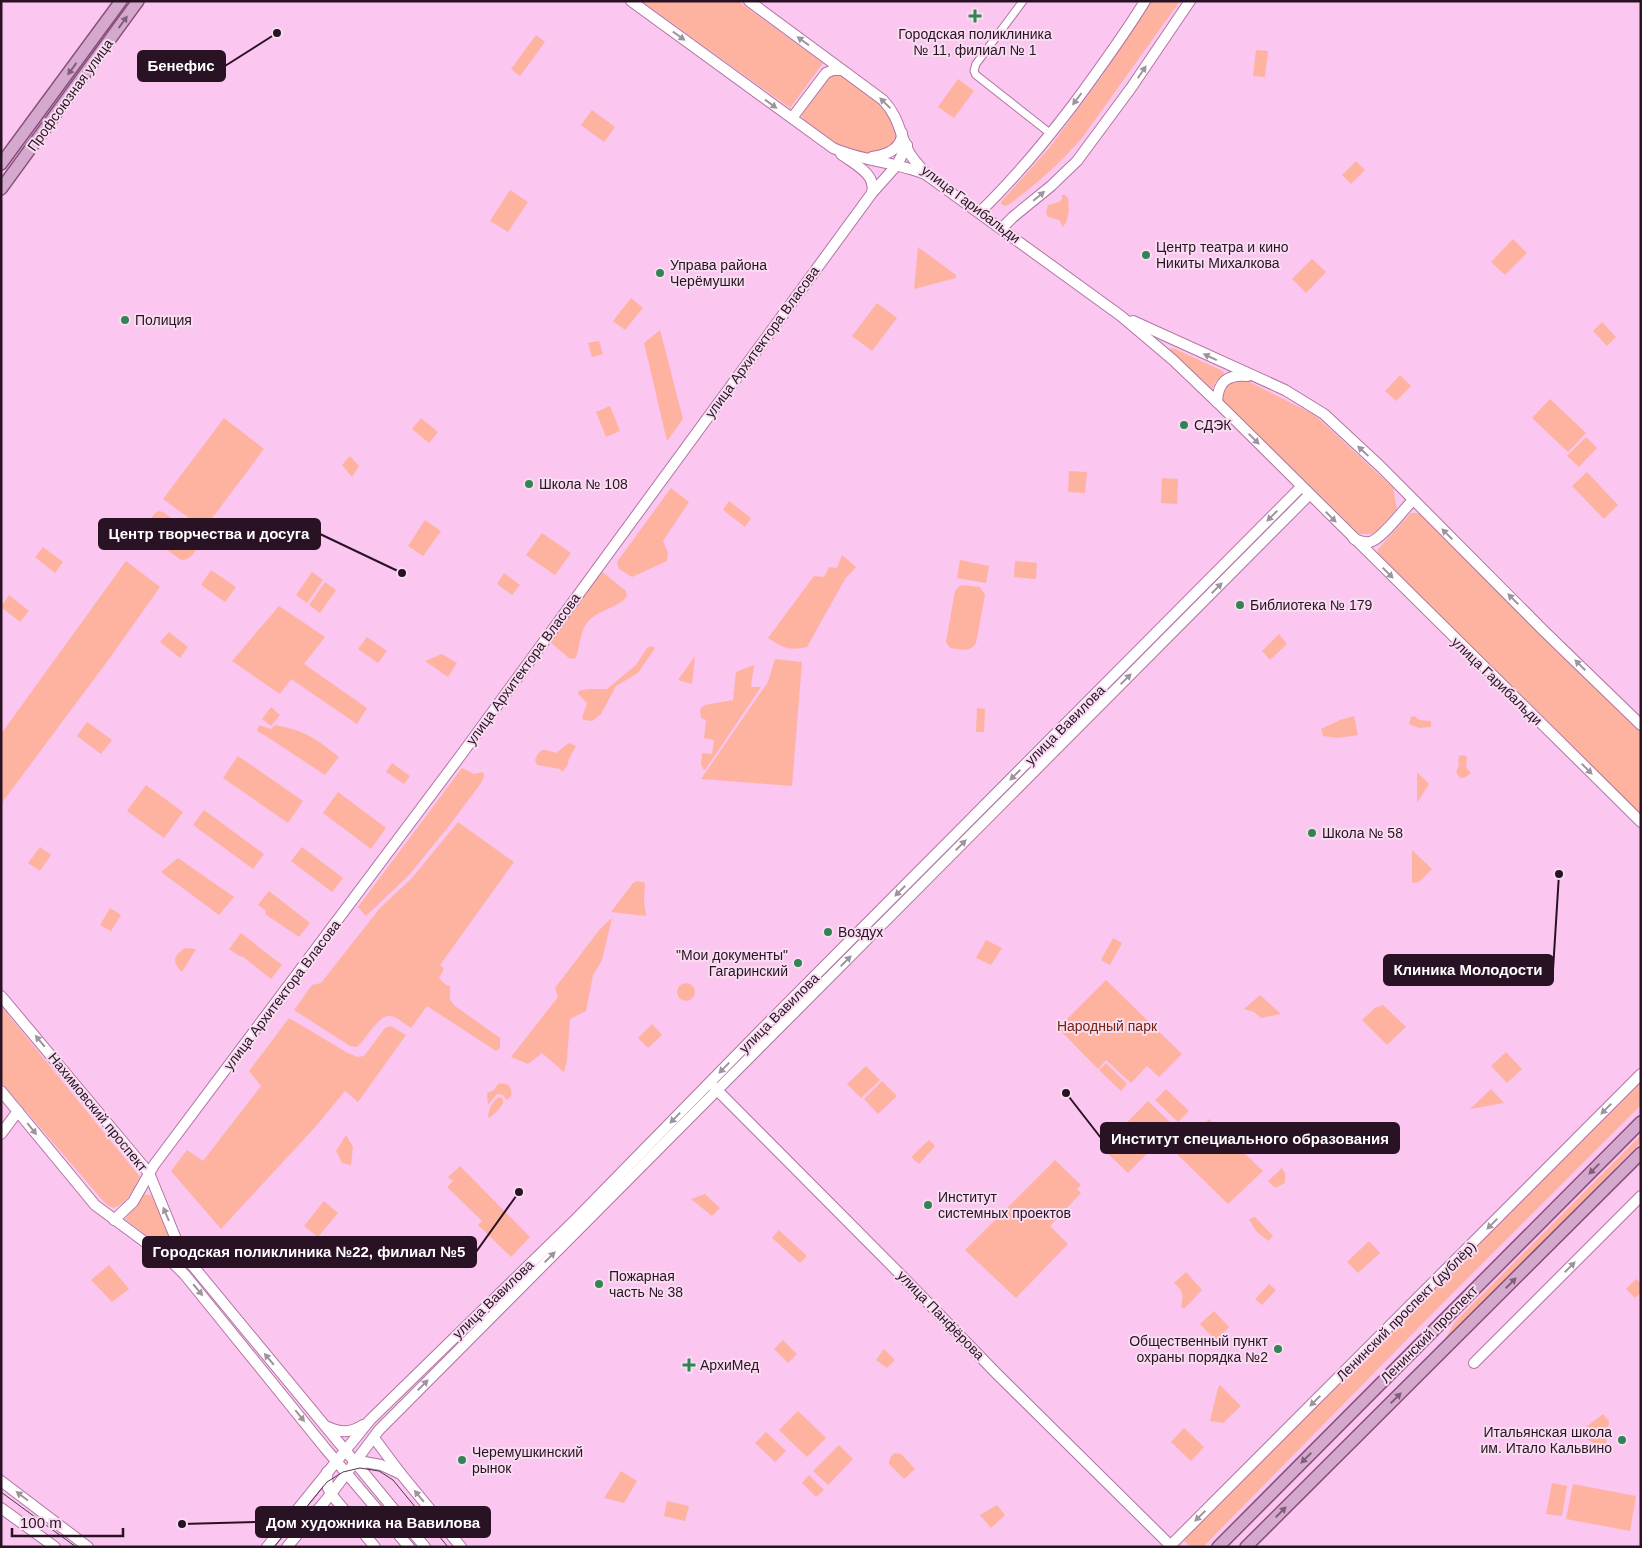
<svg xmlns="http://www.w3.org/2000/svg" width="1642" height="1548" font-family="Arial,sans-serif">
<rect width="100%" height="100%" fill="#fbc6ef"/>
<!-- green -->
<g fill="#feb3a1">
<polygon points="641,1 738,1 823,63 790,108"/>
<path d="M1151,1H1180L1082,138C1060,163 1036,185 1008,205L1005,206L1001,204V202L1050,147L1102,76Z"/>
<polygon points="536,35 545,42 520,76 511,69"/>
<polygon points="1256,50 1268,51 1265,77 1253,76"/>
<path d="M838,74L875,99L889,113L897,135L894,146C887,148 879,152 872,153C845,157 824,136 803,121L802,115L803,110L828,77Z"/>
<polygon points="958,79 974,91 954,118 938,107"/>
<polygon points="592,110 615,127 604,142 581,125"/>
<polygon points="1356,161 1365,170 1351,184 1342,175"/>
<polygon points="510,190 528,202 508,232 490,221"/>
<path d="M1062,195H1065L1068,198C1069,207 1070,219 1063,227L1059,220L1048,217L1046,213L1048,205L1059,202L1062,199Z"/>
<polygon points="1513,239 1527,253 1505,275 1491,262"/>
<polygon points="918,247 956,275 956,278 914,289"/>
<polygon points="1312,259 1326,272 1306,293 1292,279"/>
<polygon points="631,298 643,308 625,330 613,321"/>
<polygon points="877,303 897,318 872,351 852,336"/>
<polygon points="1602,322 1616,337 1607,346 1593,331"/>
<polygon points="660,330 683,419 667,441 644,343"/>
<polygon points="599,341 603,354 592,357 588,343"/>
<polygon points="1173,348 1223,371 1224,374 1215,382 1211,392 1167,353 1169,349"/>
<polygon points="1400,375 1411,386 1396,401 1385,391"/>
<polygon points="1233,380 1248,381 1315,415 1393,488 1397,509 1375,534 1356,534 1221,404 1222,390"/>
<polygon points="1550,399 1586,433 1568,452 1532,418"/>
<polygon points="610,406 620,431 606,437 596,412"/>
<polygon points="224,418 264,449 204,529 163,499"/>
<polygon points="421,418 438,432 429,443 412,429"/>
<polygon points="1586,437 1597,448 1579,467 1567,456"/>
<polygon points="350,456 359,466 352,477 342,465"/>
<polygon points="1069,471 1087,472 1085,493 1068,492"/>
<polygon points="1587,472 1618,505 1604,519 1572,486"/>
<polygon points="1162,478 1178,479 1177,504 1161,503"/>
<polygon points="671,488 689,502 663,541 668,553 667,561 632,577 619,569 617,562"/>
<polygon points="729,501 751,518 745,527 723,510"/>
<path d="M159,511L163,512L198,538L200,542C197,550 190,561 181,560L145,534V526L155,513Z"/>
<polygon points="1411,513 1420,513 1641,732 1641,818 1377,556 1378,549"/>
<polygon points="425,520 441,531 423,556 408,546"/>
<polygon points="542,533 571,553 555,575 526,555"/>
<polygon points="43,547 63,562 55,573 35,557"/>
<path d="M842,555L856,567L845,579L807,647C788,651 784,648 768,638L814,576L824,577L829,567L837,568Z"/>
<polygon points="960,560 989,566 986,583 957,578"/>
<polygon points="126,561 160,587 109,659 1,804 1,734"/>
<polygon points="1015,561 1037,563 1036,579 1014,577"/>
<polygon points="211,570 236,587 225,602 201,585"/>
<path d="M601,571L626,591L627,596C617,611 592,608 583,630C580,638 579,649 576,658L570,659L550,642Z"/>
<polygon points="312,572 323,580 307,603 296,595"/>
<polygon points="504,573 520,585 512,595 497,584"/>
<polygon points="325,582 336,590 320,613 309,605"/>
<path d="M961,585L980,587L985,595L976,643C970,653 960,649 950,648L946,642L955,591Z"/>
<polygon points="9,595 29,611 20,622 1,607"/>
<polygon points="279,606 325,637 304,664 367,708 357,724 291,679 280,694 232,661"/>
<polygon points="169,632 188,647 180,658 160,642"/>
<polygon points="1279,634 1287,644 1270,660 1262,651"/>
<polygon points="367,637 387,651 378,663 358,649"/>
<polygon points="651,646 655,648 638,673 616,686 601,714 592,721 584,720 582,718 587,703 578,694 579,691 588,689 607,689 636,665 647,648"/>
<polygon points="442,654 457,663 448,677 425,661"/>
<polygon points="695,656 692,684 678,680"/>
<polygon points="775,659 802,662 792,786 701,779 768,682"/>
<polygon points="754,665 751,687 761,687 705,770 703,769 701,764 702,753 712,754 714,740 704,738 706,720 701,718 700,709 705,705 733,700 736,672"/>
<polygon points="271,707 280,715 271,726 262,719"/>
<polygon points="977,708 985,709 984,732 976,732"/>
<polygon points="1354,716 1358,735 1338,738 1323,736 1321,729 1340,720"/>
<polygon points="1414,716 1419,720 1431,721 1431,727 1419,728 1409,724 1411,717"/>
<polygon points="87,722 112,740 101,754 77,736"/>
<path d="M259,725L271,729L275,725C306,731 315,738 339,757L325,775L269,738L257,731Z"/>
<path d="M569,743L576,746L569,759L567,766L562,772L560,769L537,765L535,760C540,747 544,749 556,753Z"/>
<polygon points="1464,755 1467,757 1466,767 1471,773 1464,778 1460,778 1456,772 1459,765 1458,762 1459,756"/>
<polygon points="238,756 303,801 288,823 223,778"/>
<polygon points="392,763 410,776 404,784 386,772"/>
<polygon points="462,768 474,774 483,772 484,776 481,783 449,826 409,875 366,916 358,907"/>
<polygon points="1417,772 1429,784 1417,803"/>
<polygon points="146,785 183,812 164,838 127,811"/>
<polygon points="338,792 386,828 371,849 323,813"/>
<polygon points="204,810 264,854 253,869 193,825"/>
<path d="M458,822L514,862L440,965L444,969L439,978L446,985L450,986V1000L455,1006L500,1038V1048L496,1051L427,1006L411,1028C405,1024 398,1018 391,1016C380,1013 366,1039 357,1047L350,1046L294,1010L312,985L321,983L380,908L412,878Z"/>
<polygon points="40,847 51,855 40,871 28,863"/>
<polygon points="302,847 343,878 332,892 291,861"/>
<polygon points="1412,850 1432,869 1419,882 1412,883"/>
<polygon points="178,858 234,897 219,915 161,872"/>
<polygon points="637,881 645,883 644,901 646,916 611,912 633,883"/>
<polygon points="269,891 310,923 299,937 265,914 266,911 258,905"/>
<polygon points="110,908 121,915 111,931 100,925"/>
<polygon points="612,918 602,960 593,975 586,1011 570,1019 567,1060 564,1072 542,1053 528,1064 511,1057 558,997 555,988 600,929"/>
<polygon points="241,933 282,965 271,979 242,956 241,957 229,949"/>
<polygon points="1113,938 1122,943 1110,965 1101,960"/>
<polygon points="986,940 1002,948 991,965 976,958"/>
<path d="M185,948L196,949L182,972C171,962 174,955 185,948Z"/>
<polygon points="1106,980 1182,1054 1159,1077 1147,1066 1131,1083 1106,1060 1098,1069 1058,1028"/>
<circle cx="686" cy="992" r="9"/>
<polygon points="1260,995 1281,1014 1261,1018 1254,1012 1244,1009"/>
<polygon points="1383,1005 1406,1027 1387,1045 1362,1020 1375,1008"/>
<path d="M1,1006L140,1177C133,1190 128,1203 114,1208L109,1206L105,1203L1,1082Z"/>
<polygon points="289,1018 346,1052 357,1057 364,1056 385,1028 391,1026 406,1035 358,1102 345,1091 317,1125 221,1229 171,1171 187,1150 203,1161 261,1086 249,1071"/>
<polygon points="652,1024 662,1035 648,1048 638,1038"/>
<polygon points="1506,1052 1522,1069 1507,1083 1491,1066"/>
<polygon points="1106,1063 1127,1084 1121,1091 1099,1070"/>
<polygon points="866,1066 880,1080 861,1098 847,1084"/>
<polygon points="1641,1079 1641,1105 1432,1314 1203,1547 1191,1547 1182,1539"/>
<polygon points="882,1081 897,1096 878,1114 864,1099"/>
<path d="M498,1084C507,1082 513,1087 511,1096L507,1100L503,1095L497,1094L488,1105L487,1093L494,1090Z"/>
<polygon points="1166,1089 1189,1111 1178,1122 1155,1100"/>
<polygon points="1491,1089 1504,1103 1470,1109"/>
<path d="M499,1097L503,1099V1103C501,1107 492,1117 489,1118L488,1116C489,1109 492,1101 499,1097Z"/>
<polygon points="1148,1101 1174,1126 1128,1173 1102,1148"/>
<polygon points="1209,1119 1263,1171 1228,1204 1176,1153"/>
<polygon points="346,1135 353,1147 351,1165 342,1163 336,1151"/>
<polygon points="1641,1135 1641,1142 1444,1341 1455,1322"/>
<polygon points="929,1140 935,1146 919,1164 911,1157"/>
<polygon points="1055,1160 1081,1185 1077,1189 1081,1193 1050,1226 1068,1244 1016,1298 965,1250"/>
<polygon points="460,1166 530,1237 511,1257 478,1225 482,1221 447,1187 453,1181 448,1177"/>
<polygon points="1282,1168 1285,1173 1285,1183 1275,1188 1268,1181"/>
<polygon points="142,1194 151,1195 184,1264 125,1219"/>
<polygon points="705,1194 720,1208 712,1216 691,1199"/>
<polygon points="324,1201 338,1213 318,1237 304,1226"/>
<polygon points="1255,1217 1273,1236 1268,1241 1256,1231 1249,1219"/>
<polygon points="779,1230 807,1256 800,1263 772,1238"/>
<polygon points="1369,1241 1380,1253 1358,1273 1347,1262"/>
<polygon points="109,1265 129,1289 112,1302 91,1280"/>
<path d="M1186,1272L1202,1290L1184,1309L1181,1306C1184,1295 1183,1290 1174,1283Z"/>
<polygon points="1636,1279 1641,1284 1641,1293 1635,1298 1626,1289"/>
<polygon points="1269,1284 1276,1290 1262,1305 1255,1299"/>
<polygon points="1214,1311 1229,1327 1216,1341 1200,1324"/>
<polygon points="783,1340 797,1354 788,1363 774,1349"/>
<polygon points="884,1349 895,1360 887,1368 876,1360"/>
<polygon points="1220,1385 1241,1406 1223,1423 1210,1421 1218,1388"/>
<polygon points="798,1411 826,1438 807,1457 779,1430"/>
<polygon points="1603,1414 1609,1421 1605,1449 1577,1434"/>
<polygon points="1184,1428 1204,1447 1191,1461 1171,1442"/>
<polygon points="766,1432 786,1451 775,1462 755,1443"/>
<polygon points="839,1445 853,1459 828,1485 813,1471"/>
<polygon points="894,1453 901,1454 915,1469 904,1479 889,1464 890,1458"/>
<polygon points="621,1471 637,1481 624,1503 604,1498"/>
<polygon points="809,1475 824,1490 816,1497 802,1483"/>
<polygon points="1552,1483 1567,1486 1562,1516 1546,1514"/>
<polygon points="1573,1484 1636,1496 1630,1531 1566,1519"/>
<polygon points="667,1501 689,1506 685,1521 664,1516"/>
<polygon points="997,1505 1005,1515 991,1528 980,1515"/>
</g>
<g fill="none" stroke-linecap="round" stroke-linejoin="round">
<!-- street casing -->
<g stroke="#b174a4" stroke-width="9">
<polyline id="street" points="1023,1 976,64 974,71 976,75 1051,134"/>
</g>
<!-- secondary casing -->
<g stroke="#b174a4" stroke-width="12">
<g id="secondary">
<path d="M631,1L833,148C862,161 895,162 925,174"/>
<path d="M749,1L883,100C900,118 899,134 910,154C915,162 922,169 928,176L1121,316L1173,360L1220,405L1641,822"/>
<polyline points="792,118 826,73 833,70 842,70"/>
<path d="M841,154C854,164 877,174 872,193"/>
<path d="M872,157C886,155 902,150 902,133"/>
<path d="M980,212C1014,179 1044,143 1073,105C1098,71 1123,37 1145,1"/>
<polyline points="1002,228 1013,217 1051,186 1077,161 1131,88 1190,1"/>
<polyline points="1133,321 1285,390 1324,414 1381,467 1544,631 1641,725"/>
<path d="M1217,402C1218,381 1228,374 1248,376"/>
<path d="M1354,539C1359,541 1365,543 1370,542C1382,539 1403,510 1413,500"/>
<polyline points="1,996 149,1173 178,1244 188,1260 425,1547"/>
<polyline points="714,1087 901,1275 997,1374 1172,1547"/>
<polyline points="1,1091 95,1205 172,1262 185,1275 325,1448 409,1547"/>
<polyline points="1,1134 18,1111"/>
<polyline points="114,1220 133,1202 154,1165 461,755 872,193 897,165 907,145"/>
<polyline points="1474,1363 1641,1196"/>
<path d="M328,1427C341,1433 350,1433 363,1425"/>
<polyline points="374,1438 401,1474 461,1547"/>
<polyline points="353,1460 381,1465 401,1474"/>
<polyline points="327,1472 328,1488 331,1494 375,1547"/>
<polyline points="1,1481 88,1547"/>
<polyline points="1,1508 55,1547"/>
<polyline points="267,1547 370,1420 576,1219 763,1028 1301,487"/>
<polyline points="287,1547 331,1494 379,1430 403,1406 1309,495"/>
<polyline points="1169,1547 1641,1074"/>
</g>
</g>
<!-- primary casing -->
<g stroke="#874e7c" stroke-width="14">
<g id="primary">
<polyline points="1,164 121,1"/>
<polyline points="1,189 138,1"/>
<polyline points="1218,1547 1641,1122"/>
<polyline points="1246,1547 1641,1153"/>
</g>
</g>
<!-- street -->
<use href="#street" stroke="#fff" stroke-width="7"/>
<!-- secondary -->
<use href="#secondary" stroke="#fff" stroke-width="10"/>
<!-- primary -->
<use href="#primary" stroke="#d5a9cd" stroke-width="11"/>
<!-- tram -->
<g stroke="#52354c" stroke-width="1">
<polyline points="1,1492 76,1547"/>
<polyline points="274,1547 327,1482 343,1472 360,1468 379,1471 393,1480 448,1547"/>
</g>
</g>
<!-- one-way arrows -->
<defs><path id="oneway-solid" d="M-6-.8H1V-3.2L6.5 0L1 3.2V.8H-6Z" transform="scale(1.25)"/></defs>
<g fill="#805e79">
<use href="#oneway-solid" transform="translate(123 22) rotate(-54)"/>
<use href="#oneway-solid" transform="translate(72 69) rotate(126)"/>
<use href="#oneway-solid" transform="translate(1594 1169) rotate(135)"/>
<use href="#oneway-solid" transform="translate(1511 1283) rotate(-45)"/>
<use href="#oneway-solid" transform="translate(1396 1398) rotate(-45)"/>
<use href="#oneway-solid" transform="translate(1306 1458) rotate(135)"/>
<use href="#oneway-solid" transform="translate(1281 1512) rotate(-45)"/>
</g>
<g fill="#9f949d">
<use href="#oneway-solid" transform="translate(679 36) rotate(36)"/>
<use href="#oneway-solid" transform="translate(803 41) rotate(-144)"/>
<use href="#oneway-solid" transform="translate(1142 72) rotate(-56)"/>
<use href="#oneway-solid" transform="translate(1077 99) rotate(127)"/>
<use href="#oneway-solid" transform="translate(885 103) rotate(-136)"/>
<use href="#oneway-solid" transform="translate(771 104) rotate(36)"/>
<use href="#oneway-solid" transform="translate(1039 196) rotate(-40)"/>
<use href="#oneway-solid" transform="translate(1210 357) rotate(-155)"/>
<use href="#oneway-solid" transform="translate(1254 439) rotate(45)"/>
<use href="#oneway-solid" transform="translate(1363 451) rotate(-137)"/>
<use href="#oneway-solid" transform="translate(1272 516) rotate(135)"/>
<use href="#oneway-solid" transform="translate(1331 517) rotate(45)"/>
<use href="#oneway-solid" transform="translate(1447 534) rotate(-135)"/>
<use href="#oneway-solid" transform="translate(1388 573) rotate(45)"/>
<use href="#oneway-solid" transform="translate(1217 588) rotate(-45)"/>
<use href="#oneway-solid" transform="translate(1513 599) rotate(-135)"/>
<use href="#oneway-solid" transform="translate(1580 665) rotate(-135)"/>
<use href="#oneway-solid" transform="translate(1126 679) rotate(-45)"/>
<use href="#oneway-solid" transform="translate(1587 769) rotate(45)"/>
<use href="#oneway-solid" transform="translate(1015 775) rotate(135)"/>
<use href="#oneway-solid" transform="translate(961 845) rotate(-45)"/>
<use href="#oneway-solid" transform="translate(900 891) rotate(135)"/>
<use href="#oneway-solid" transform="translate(846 961) rotate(-45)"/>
<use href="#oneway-solid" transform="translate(40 1041) rotate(-130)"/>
<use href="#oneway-solid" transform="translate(724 1068) rotate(134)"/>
<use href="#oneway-solid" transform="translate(1606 1109) rotate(135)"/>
<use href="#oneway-solid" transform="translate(675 1118) rotate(134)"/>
<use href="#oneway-solid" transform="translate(32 1129) rotate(51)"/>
<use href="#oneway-solid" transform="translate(166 1214) rotate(-113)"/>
<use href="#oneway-solid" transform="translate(1492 1224) rotate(135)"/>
<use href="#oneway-solid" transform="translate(550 1257) rotate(-45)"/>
<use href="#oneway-solid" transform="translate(1570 1267) rotate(-45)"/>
<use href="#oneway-solid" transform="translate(198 1290) rotate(50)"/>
<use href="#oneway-solid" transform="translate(269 1359) rotate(-130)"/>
<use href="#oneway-solid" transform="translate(423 1385) rotate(-45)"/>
<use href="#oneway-solid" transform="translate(1315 1401) rotate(135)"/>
<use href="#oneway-solid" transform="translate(300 1416) rotate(51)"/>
<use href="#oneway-solid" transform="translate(22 1496) rotate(-143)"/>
<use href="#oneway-solid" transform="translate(419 1496) rotate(-130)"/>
<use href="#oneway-solid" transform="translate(1200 1516) rotate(136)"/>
</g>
<!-- markers -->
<g fill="#348354" stroke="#f8ddf1" stroke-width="2">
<path d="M972.5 8.5h5v5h5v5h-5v5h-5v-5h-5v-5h5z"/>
<circle cx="1146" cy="255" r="5"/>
<circle cx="660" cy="273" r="5"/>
<circle cx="125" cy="320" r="5"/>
<circle cx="1184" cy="425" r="5"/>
<circle cx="529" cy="484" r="5"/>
<circle cx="1240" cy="605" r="5"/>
<circle cx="1312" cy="833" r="5"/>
<circle cx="828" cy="932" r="5"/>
<circle cx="798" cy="963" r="5"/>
<circle cx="928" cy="1205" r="5"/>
<circle cx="599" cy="1284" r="5"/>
<circle cx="1278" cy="1349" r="5"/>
<path d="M686.5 1357.5h5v5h5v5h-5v5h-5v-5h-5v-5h5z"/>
<circle cx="1622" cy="1440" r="5"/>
<circle cx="462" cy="1460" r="5"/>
</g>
<g text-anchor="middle" stroke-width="4" stroke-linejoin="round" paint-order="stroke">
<!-- poi labels -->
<g font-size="14" fill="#2a1225" stroke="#f8ddf1" text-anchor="start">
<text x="975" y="39" text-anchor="middle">Городская поликлиника<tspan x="975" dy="16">№ 11, филиал № 1</tspan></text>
<text x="1156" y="252">Центр театра и кино<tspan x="1156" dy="16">Никиты Михалкова</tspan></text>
<text x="670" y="270">Управа района<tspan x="670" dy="16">Черёмушки</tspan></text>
<text x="135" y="325">Полиция</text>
<text x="1194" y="430">СДЭК</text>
<text x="539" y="489">Школа № 108</text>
<text x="1250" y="610">Библиотека № 179</text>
<text x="1322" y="838">Школа № 58</text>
<text x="838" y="937">Воздух</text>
<text x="788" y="960" text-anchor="end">"Мои документы"<tspan x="788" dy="16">Гагаринский</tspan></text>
<text x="938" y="1202">Институт<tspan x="938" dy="16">системных проектов</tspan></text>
<text x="609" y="1281">Пожарная<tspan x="609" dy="16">часть № 38</tspan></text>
<text x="1268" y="1346" text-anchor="end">Общественный пункт<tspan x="1268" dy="16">охраны порядка №2</tspan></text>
<text x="700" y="1370">АрхиМед</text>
<text x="1612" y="1437" text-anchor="end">Итальянская школа<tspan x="1612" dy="16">им. Итало Кальвино</tspan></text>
<text x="472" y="1457">Черемушкинский<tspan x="472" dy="16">рынок</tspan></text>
</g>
<!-- street labels -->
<g font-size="14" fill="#2a1225" stroke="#f8ddf1">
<text transform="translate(70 95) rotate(-54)" y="5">Профсоюзная улица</text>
<text transform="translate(971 204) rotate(37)" y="5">улица Гарибальди</text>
<text transform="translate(762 342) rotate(-54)" y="5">улица Архитектора Власова</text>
<text transform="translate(523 669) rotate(-54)" y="5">улица Архитектора Власова</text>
<text transform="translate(1497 681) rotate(44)" y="5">улица Гарибальди</text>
<text transform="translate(1065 725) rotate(-45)" y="5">улица Вавилова</text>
<text transform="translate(282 995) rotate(-53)" y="5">улица Архитектора Власова</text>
<text transform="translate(779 1013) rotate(-45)" y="5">улица Вавилова</text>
<text transform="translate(98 1112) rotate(51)" y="5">Нахимовский проспект</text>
<text transform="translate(493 1299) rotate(-44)" y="5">улица Вавилова</text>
<text transform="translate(1406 1311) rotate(-45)" y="5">Ленинский проспект (дублёр)</text>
<text transform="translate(941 1315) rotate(46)" y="5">улица Панфёрова</text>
<text transform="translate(1429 1334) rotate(-45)" y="5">Ленинский проспект</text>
</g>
<!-- park labels -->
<g font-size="14" fill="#762412" stroke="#f8ddf1">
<text x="1107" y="1031">Народный парк</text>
</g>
</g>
<!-- callouts -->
<path fill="none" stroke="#2a1225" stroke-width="2" d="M277 33L225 66M402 573L320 534M1559 874L1553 970M1066 1093L1101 1138M519 1192L476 1252M182 1524L256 1522"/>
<g fill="#2a1225" stroke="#f8ddf1" stroke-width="2">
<circle cx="277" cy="33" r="5"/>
<circle cx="402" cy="573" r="5"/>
<circle cx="1559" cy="874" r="5"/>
<circle cx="1066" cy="1093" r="5"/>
<circle cx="519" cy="1192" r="5"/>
<circle cx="182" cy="1524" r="5"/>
</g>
<g fill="#2a1225" stroke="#2a1225" stroke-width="2">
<rect x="138" y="51" width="87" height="30" rx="5"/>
<rect x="99" y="519" width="221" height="30" rx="5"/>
<rect x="1384" y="955" width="169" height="30" rx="5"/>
<rect x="1101" y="1123" width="298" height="30" rx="5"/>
<rect x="143" y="1237" width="333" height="30" rx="5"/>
<rect x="256" y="1507" width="234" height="30" rx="5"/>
</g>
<g font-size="15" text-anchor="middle" font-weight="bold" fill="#fff">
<text x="181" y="71">Бенефис</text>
<text x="209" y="539">Центр творчества и досуга</text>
<text x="1468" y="975">Клиника Молодости</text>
<text x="1250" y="1144">Институт специального образования</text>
<text x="309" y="1257">Городская поликлиника №22, филиал №5</text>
<text x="373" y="1528">Дом художника на Вавилова</text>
</g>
<!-- border -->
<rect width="1642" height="1548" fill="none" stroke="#2a1225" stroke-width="5"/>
<!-- scale -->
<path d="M12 1528v8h111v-8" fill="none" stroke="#2a1225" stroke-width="2.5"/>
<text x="20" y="1528" font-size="15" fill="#2a1225" stroke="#f8ddf1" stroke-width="4" paint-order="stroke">100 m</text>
</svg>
